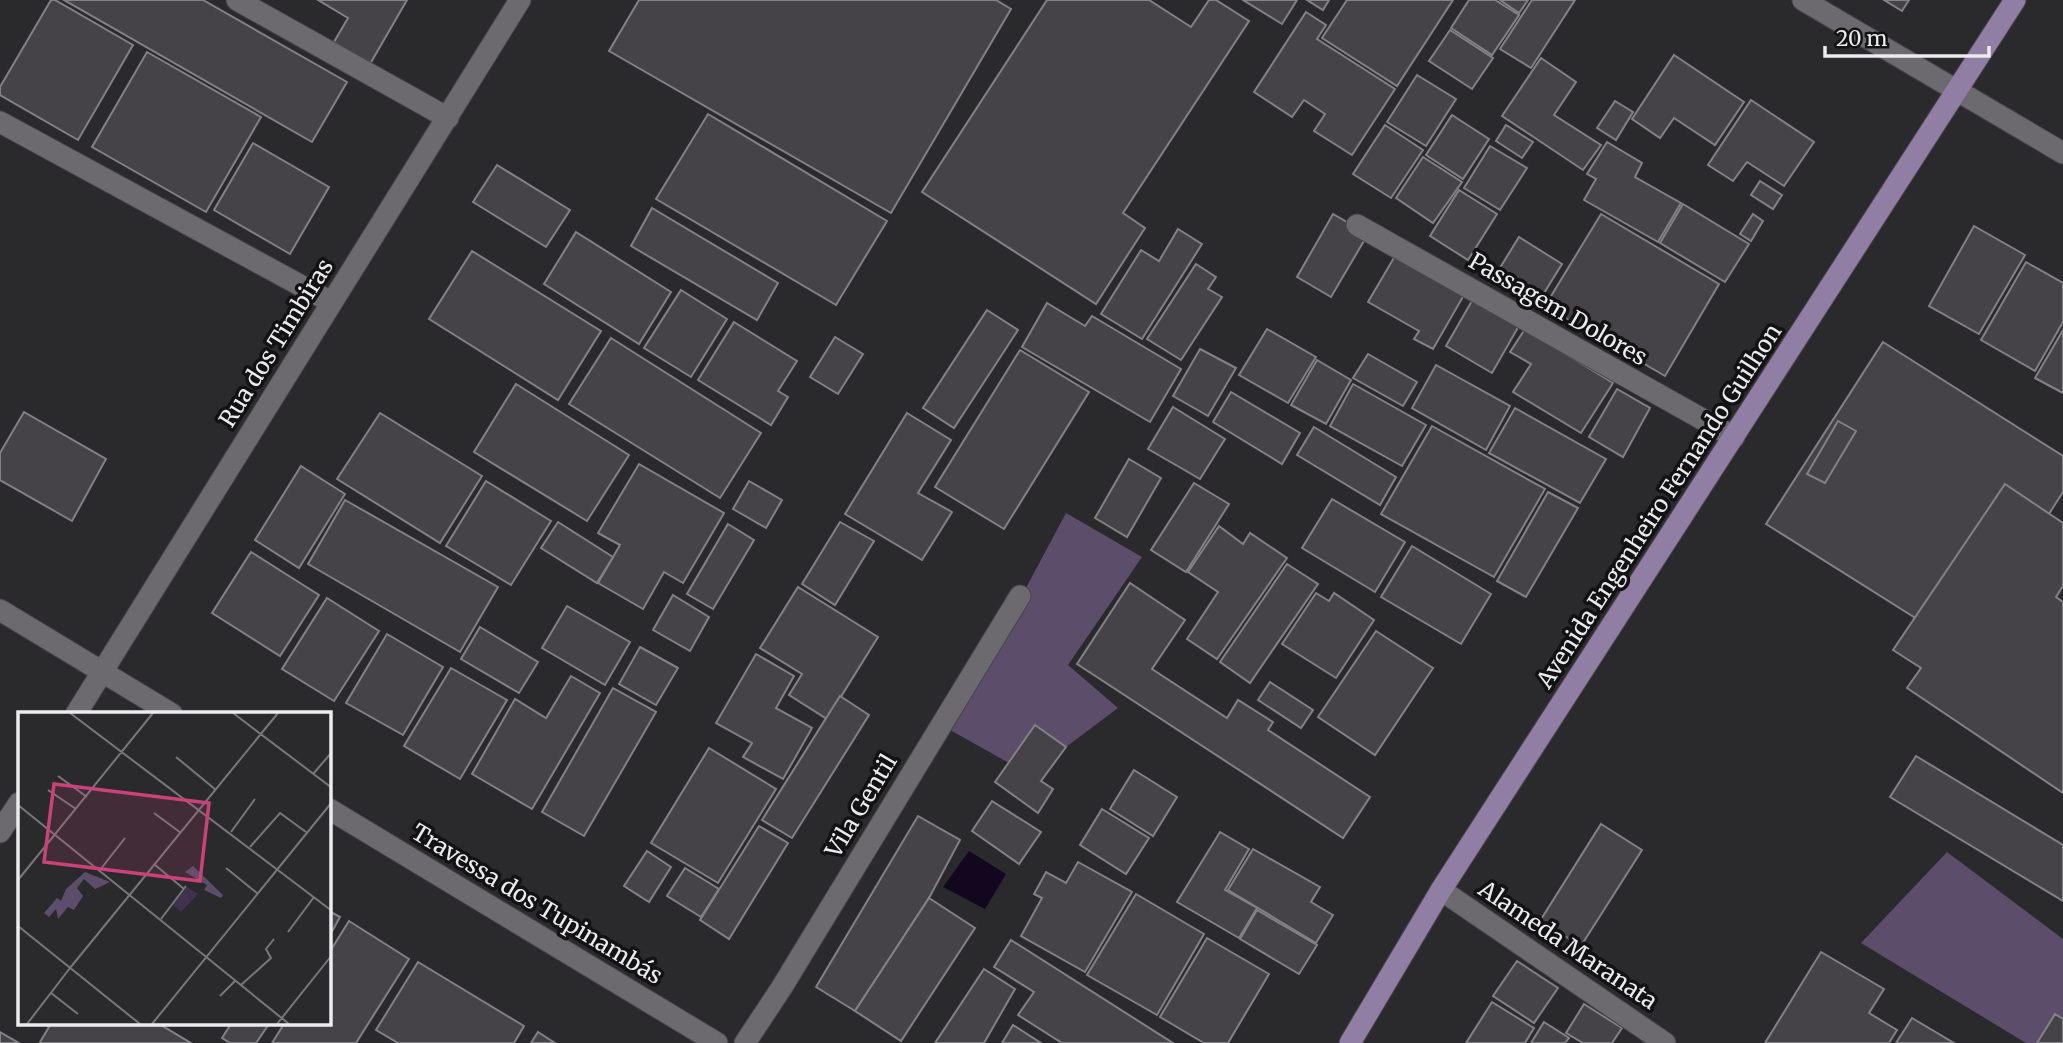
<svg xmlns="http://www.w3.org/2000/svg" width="2063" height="1043" font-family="Merriweather,serif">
<rect width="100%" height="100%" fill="#2a292c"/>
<!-- forest -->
<g fill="#5c4e6b">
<polygon points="1066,513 1142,557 1068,665 1118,708 1066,747 1035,726 1009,763 950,730"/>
<polygon points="1947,852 2063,939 2063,1019 2055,1014 2037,1043 2026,1043 1861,943"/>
</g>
<!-- water -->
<polygon fill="#13071f" points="969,851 1006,874 985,909 943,887"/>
<!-- building -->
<g fill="#454347" stroke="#828185" stroke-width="2">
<polygon points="51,0 55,0 133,45 78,140 0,95 0,87"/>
<polygon points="64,0 203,0 347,82 312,142"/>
<polygon points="318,0 407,0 370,64 334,42 348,18"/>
<polygon points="639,0 996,0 1011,9 891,213 609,51"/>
<polygon points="1047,0 1149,0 1191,27 1209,0 1216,0 1249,21 1123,213 1145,228 1096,304 922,192"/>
<polygon points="1243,0 1297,0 1282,24"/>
<polygon points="1307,0 1329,0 1323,10"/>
<polygon points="1347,0 1453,0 1397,86 1322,38"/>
<polygon points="1469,0 1495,0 1519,15 1492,55 1451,28"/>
<polygon points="1500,0 1528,0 1519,13"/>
<polygon points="1532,0 1575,0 1531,68 1500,49"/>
<polygon points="1884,0 1909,0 1902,11"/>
<polygon points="1306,12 1326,25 1317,39 1395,89 1352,155 1314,131 1325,114 1304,100 1292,117 1254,92"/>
<polygon points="1450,30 1493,58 1472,89 1429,61"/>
<polygon points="147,52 261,117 206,212 92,147"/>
<polygon points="1674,55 1744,102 1715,145 1674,118 1660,138 1632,119"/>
<polygon points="1541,58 1576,82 1554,115 1601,145 1583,170 1502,116"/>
<polygon points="1417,75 1456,99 1426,146 1387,122"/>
<polygon points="1751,100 1814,142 1784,186 1747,162 1733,181 1708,165"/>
<polygon points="1615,101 1633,112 1616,140 1597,128"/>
<polygon points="708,114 887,221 836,305 656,199"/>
<polygon points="1452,115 1489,139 1463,179 1426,155"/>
<polygon points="1385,125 1423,150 1391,198 1353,174"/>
<polygon points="1506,125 1533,142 1522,158 1496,141"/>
<polygon points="1607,142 1642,163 1635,177 1681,203 1658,242 1584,200 1596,179 1587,174"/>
<polygon points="253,143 329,187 290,254 214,210"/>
<polygon points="1490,146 1527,168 1500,210 1464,188"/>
<polygon points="1423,157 1462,182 1433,223 1396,198"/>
<polygon points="497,165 570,210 546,247 473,202"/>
<polygon points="1760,181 1782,195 1773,209 1751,195"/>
<polygon points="1459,190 1497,214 1468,260 1430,236"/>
<polygon points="1683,204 1749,244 1725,282 1660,243"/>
<polygon points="652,208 778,283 757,320 631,246"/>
<polygon points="1333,214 1368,234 1331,297 1297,277"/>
<polygon points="1601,214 1719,284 1665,376 1545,306"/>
<polygon points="1753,214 1763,221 1751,241 1740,234"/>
<polygon points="1974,226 2025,255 1979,334 1929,306"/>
<polygon points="1178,229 1202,244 1142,339 1101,314 1141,250 1159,261"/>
<polygon points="576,232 671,292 639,344 544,284"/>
<polygon points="1519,237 1562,264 1536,306 1493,279"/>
<polygon points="472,251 601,331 558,400 429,319"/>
<polygon points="1395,256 1464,295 1433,349 1414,339 1419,331 1368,302"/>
<polygon points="2026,262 2063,283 2063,322 2035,371 1981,340"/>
<polygon points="1196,264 1216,277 1208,289 1222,297 1181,360 1147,339"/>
<polygon points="681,290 727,319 691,377 644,348"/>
<polygon points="1473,299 1520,324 1492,373 1446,346"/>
<polygon points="1047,303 1085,326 1092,316 1181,369 1150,422 1022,347"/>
<polygon points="987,310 1018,330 954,428 923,408"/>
<polygon points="734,322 797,361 778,391 788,397 771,425 698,380"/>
<polygon points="1267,329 1316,357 1288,403 1239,375"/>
<polygon points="1525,329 1613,383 1581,433 1513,392 1531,364 1510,352"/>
<polygon points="2063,330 2063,393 2035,378"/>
<polygon points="835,337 863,354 838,394 810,377"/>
<polygon points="611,338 761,433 720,498 569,404"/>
<polygon points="1883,342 2063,456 2063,492 1963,648 1766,524"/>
<polygon points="1200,349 1236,368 1208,416 1173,396"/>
<polygon points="1020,350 1089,392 1004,529 935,487"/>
<polygon points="1368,354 1417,382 1403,406 1353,378"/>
<polygon points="1317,360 1351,380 1326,424 1291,405"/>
<polygon points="1436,365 1510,406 1486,450 1412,408"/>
<polygon points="516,384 629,455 587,521 474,452"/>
<polygon points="1353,384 1426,425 1402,466 1330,426"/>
<polygon points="1617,389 1650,408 1623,457 1589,437"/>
<polygon points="1231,392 1300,433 1282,464 1213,422"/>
<polygon points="1173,407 1225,439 1200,479 1148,449"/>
<polygon points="1515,408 1606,459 1580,503 1489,453"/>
<polygon points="24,412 106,459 72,521 0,480 0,453"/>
<polygon points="380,413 482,476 440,543 337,479"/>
<polygon points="907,413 951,440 918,493 952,512 922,560 845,514"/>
<polygon points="1838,421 1856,431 1825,483 1807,474"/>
<polygon points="1432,426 1545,489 1494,577 1381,514"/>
<polygon points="1314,427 1396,477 1380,505 1297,455"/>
<polygon points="1129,459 1161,478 1127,537 1095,518"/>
<polygon points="639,464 724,513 683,583 664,572 643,609 598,583 620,545 598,533"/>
<polygon points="301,466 345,494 299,568 255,540"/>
<polygon points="486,481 551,521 511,585 446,546"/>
<polygon points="749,481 782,500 766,528 733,509"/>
<polygon points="1194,483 1229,504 1186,572 1151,550"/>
<polygon points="2005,484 2063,523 2063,586 2056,597 2063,602 2063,793 1907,688 1921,668 1893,650"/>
<polygon points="1548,492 1578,508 1526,597 1497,581"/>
<polygon points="1332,499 1405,542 1375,592 1302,548"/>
<polygon points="345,500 498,587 460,652 308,564"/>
<polygon points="558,522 613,557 597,583 541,548"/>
<polygon points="840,522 874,541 835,605 802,584"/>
<polygon points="728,524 754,540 713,609 687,594"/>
<polygon points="1219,526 1243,544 1250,533 1287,558 1217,659 1187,639 1218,592 1188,572"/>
<polygon points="1412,546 1491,594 1461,644 1381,597"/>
<polygon points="251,552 319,595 280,656 212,613"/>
<polygon points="1287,564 1318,584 1250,683 1220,662"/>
<polygon points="1130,583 1185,620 1152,669 1227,718 1238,700 1273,722 1268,730 1370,797 1343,838 1077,664"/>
<polygon points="798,587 878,637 827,719 789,695 802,674 760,648"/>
<polygon points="1316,593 1329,601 1334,593 1374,620 1336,678 1282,644"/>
<polygon points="673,595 709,617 690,651 653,630"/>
<polygon points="327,598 379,631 334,701 282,669"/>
<polygon points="567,606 630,642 605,685 542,648"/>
<polygon points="480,627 538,662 519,693 461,659"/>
<polygon points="1376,631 1433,668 1375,755 1318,717"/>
<polygon points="387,634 443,667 403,735 346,703"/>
<polygon points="640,647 678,668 656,705 619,684"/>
<polygon points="756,654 794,676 776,708 812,728 783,779 743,757 752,743 716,723"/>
<polygon points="451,668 507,700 460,779 404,746"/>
<polygon points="571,676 600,693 532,809 472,774 515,699 546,718"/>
<polygon points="1270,682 1313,710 1301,728 1258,700"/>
<polygon points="613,688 656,712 584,836 542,812"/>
<polygon points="840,696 869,715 792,838 762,820"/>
<polygon points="1035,725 1066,747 1041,781 1053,789 1038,813 995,782"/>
<polygon points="709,748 776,789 718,883 651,843"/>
<polygon points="1916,756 2063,845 2063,901 1890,797"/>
<polygon points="1134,770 1177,797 1153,836 1110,809"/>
<polygon points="992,801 1041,832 1019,864 972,831"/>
<polygon points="1102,809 1149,838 1126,874 1080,845"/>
<polygon points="918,816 960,840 929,898 855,1011 816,987"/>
<polygon points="1601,824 1642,850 1581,946 1540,921"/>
<polygon points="759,826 788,843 729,939 700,920"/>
<polygon points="1220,832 1249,849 1225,890 1257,908 1239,938 1177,902"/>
<polygon points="1253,849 1320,887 1311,902 1333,915 1316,943 1228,890"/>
<polygon points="647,851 671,867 649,902 624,886"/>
<polygon points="1078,862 1132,892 1085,972 1021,936 1042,898 1034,894 1046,872 1066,883"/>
<polygon points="685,868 719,889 701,917 667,896"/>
<polygon points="1136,894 1204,934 1157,1015 1087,975"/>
<polygon points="929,898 975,928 901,1041 855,1011"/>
<polygon points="1257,910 1317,945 1299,974 1240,939"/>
<polygon points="329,911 340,917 329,937"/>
<polygon points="349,921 409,959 356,1043 272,1043 284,1024 329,1024 329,953"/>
<polygon points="1207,938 1269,974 1228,1043 1204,1043 1160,1017"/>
<polygon points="1011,940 1173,1043 1062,1043 1018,1015 1034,992 994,967"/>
<polygon points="1821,952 1884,989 1869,1013 1897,1030 1889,1043 1765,1043"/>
<polygon points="1517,961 1558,988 1534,1023 1493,996"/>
<polygon points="418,962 524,1026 514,1043 398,1043 376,1030"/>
<polygon points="984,969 1015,989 984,1043 935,1043"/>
<polygon points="1492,1002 1534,1028 1525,1043 1466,1043"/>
<polygon points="1584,1004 1622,1028 1612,1043 1583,1043 1566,1033"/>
<polygon points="2055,1014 2063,1019 2063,1043 2037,1043"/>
<polygon points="1912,1018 1954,1043 1896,1043"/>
<polygon points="1544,1022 1569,1038 1565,1043 1531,1043"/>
<polygon points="44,1024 159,1024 191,1043 42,1043 40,1042 49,1027"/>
<polygon points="231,1024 269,1024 256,1043 230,1043 222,1038"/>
<polygon points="1013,1025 1041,1043 1002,1043"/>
<polygon points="0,1032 19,1043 0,1043"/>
<polygon points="538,1032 555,1043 531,1043"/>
</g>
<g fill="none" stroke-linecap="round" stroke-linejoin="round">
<!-- minor casing -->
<g stroke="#474549" stroke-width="23">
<g id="minor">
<polyline points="237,0 448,118"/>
<polyline points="1803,0 2063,153"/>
<polyline points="0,122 331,302"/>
<polyline points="1357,225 1734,437"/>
<polyline points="0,610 172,714"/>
<polyline points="76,714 520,0"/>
<polyline points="329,809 717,1043"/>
<polyline points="0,832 19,803"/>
<polyline points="1441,890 1665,1043"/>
<polyline points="745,1043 782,987 1020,596"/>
</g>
</g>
<!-- major casing -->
<g stroke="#474549" stroke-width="23">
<polyline id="major" points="1350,1043 1441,890 2015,0"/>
</g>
<!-- minor -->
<use href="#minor" stroke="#6c6a6e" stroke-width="21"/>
<!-- major -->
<use href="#major" stroke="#907ea4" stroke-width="21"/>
</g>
<g text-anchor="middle" stroke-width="7" stroke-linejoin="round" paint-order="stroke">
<!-- street labels -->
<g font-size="23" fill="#ecebee" stroke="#131213">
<text transform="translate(1558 309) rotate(30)" y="8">Passagem Dolores</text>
<text transform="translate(276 343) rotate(-58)" y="8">Rua dos Timbiras</text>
<text transform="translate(1659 506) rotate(-57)" y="8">Avenida Engenheiro Fernando Guilhon</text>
<text transform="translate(861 806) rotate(-59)" y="8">Vila Gentil</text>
<text transform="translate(537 904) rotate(31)" y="8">Travessa dos Tupinambás</text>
<text transform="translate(1568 945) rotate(34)" y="8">Alameda Maranata</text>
</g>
</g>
<!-- overview -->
<g transform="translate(18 712)">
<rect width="313" height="313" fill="#2a292c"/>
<path d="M169,175L180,182L163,200L155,193Z" fill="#40324e"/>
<path d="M175,154L205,183L203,186L186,178L189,173L167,160ZM67,160L92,170L77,177L66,167L59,176L65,184L56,198L50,195L40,207L38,197L31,205L26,201L39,186L43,189L48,177Z" fill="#5c4e6b"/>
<path fill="none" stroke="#78777a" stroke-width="2" d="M52,1L314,199M215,1L314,76M158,45L198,78M295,62L314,40M40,64L69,85M30,78L58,97M0,93L271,312M136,101L163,121M213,120L237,87M232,135L262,101L288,120M136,152L166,177M208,156L239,181M82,158L107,126M0,168L135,1M143,207L168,174M0,214L122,312M270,220L296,185M52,256L260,1M223,273L253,246L248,237L256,227M33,281L60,302M202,284L217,269M9,312L52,256M134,312L314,90M259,312L314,243"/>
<path fill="#ca4278" fill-opacity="0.15" stroke="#ca4278" stroke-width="3.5" d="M36,72L191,91L182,169L26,150Z"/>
<rect width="313" height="313" fill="none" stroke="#ecebee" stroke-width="3.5"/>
</g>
<!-- scale -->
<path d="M1825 46v10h164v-10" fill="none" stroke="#ecebee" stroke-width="3.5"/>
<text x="1836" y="46" font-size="21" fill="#ecebee" stroke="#131213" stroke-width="5" paint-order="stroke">20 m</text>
</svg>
